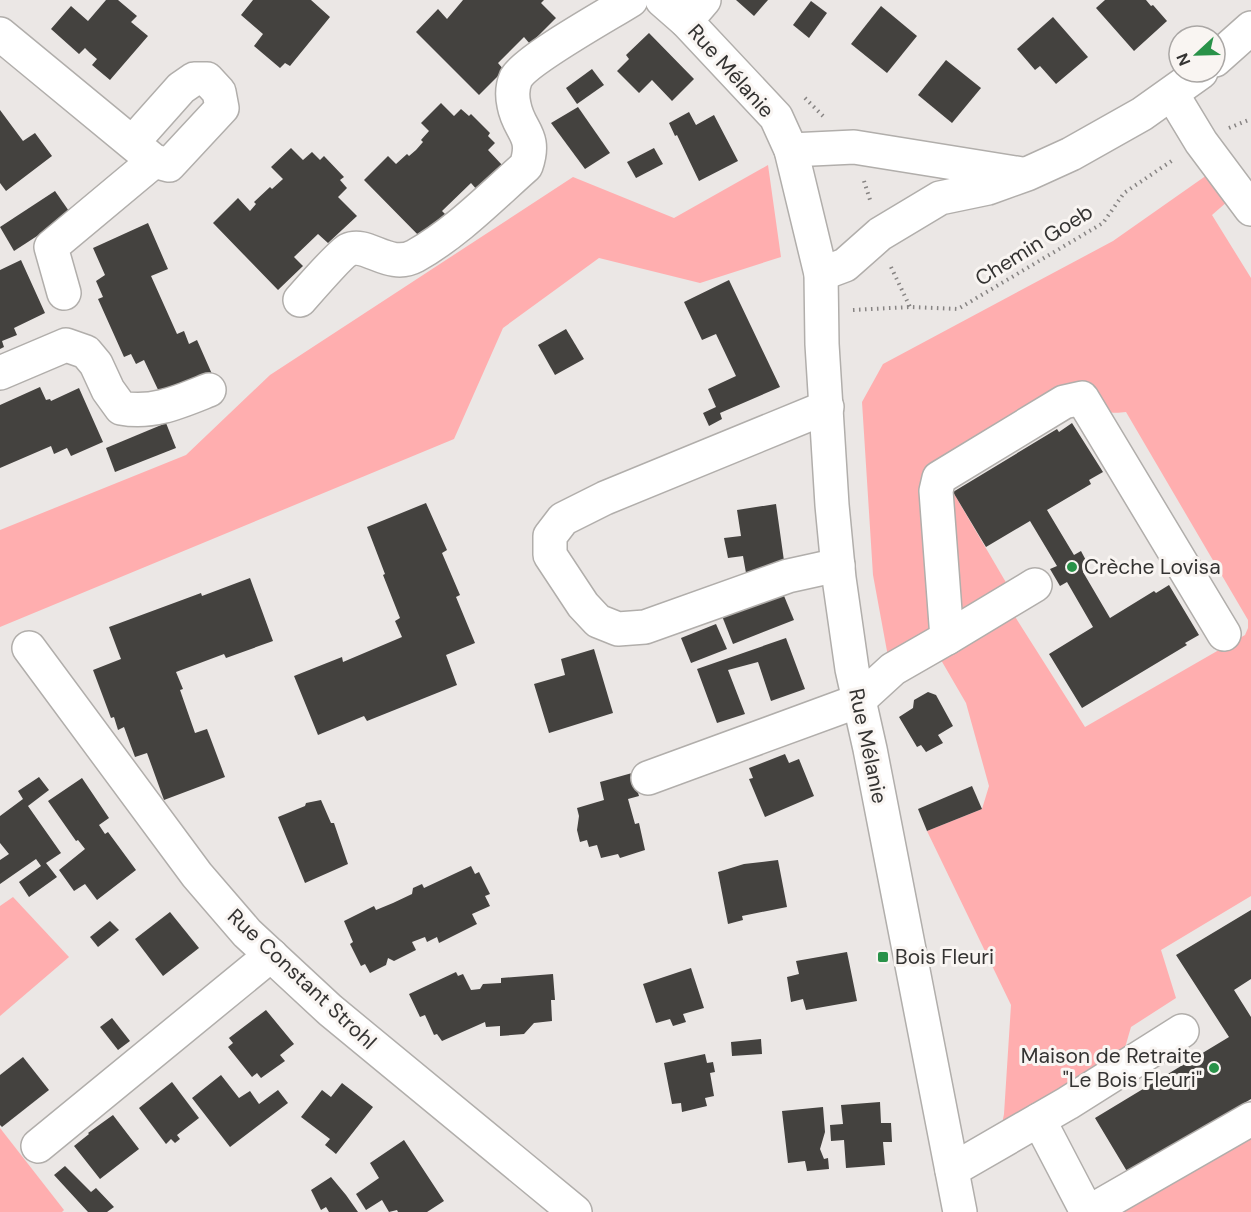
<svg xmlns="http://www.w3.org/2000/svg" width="1251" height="1212" font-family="'DM Sans',sans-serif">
<rect width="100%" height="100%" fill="#ebe7e5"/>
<!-- green -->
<g fill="#ffaeaf">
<polygon points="768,165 781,257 700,283 599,258 503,328 454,439 0,627 0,530 186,455 270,375 573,177 674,218"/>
<path d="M1207,175L1228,201L1212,215L1251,278V896L1161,950L1176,998L1131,1027L1122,1058L1001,1129L1004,1114L1011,1005L927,831L982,809L989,786L966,703L941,660L1014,615L1085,727L1245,635L1248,628V620L1126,412C1111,414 1105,413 1095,401L934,473L931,622L927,639L889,662L873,575L862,402L883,364L1113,241Z"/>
<polygon points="953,492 1011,591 956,614"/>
<polygon points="13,897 69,957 0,1016 0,906"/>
<polygon points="0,1128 64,1210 62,1212 0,1212"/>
<polygon points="1251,1129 1251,1212 1115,1212"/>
</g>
<!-- building -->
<g fill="#44423f">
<polygon points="106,0 118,0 137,16 131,22 148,36 110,80 92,65 97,59 90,53 85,48 79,54 51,29 71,6 88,21"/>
<polygon points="253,0 311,0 330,17 290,66 285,63 280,68 254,46 263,34 241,15"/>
<polygon points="463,0 544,0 541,3 556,18 530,44 524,37 498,63 504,70 479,95 416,32 438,9 447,19"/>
<polygon points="736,0 768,0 754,16"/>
<polygon points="1105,0 1146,0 1151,6 1153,5 1167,21 1134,51 1096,8"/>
<polygon points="811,1 827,13 809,38 793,25"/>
<polygon points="881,6 917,36 887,73 851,44"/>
<polygon points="1053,17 1088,57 1056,84 1040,66 1035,70 1017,49"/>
<polygon points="649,33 694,79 672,101 652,80 639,93 617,71 629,59 626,55"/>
<polygon points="946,60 981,88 952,123 918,95"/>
<polygon points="592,69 604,85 577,104 566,88"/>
<polygon points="441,103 454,116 461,109 469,116 471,114 490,133 488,136 495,143 488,150 503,166 478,191 471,183 442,211 450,219 426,243 364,180 388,156 396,164 407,154 409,156 416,150 423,142 421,140 429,131 421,123"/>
<polygon points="578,107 610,153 585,169 551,123"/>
<polygon points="0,110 23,141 35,133 52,156 6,191 0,183"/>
<polygon points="689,112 696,125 714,115 738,161 699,181 677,135 675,136 669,123"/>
<polygon points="291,148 303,160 312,152 320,160 324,156 344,177 340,180 347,188 338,197 357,216 328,243 318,234 294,257 303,266 278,290 213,223 238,198 250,211 256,204 254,202 270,187 272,189 283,179 271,167"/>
<polygon points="654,148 663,164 636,178 627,162"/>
<polygon points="55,191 71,214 14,251 0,227"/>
<polygon points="148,223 168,269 151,276 177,334 184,331 189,344 197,340 212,374 161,396 144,360 136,364 131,354 124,357 98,299 103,297 96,281 105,275 93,248"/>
<polygon points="21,260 45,313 14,328 17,335 2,341 4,347 0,349 0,270"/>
<polygon points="729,280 780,387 720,413 722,419 709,426 703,413 716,407 708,389 736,376 716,334 702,340 684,302"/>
<polygon points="566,329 584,359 555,375 538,345"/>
<polygon points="40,387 46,400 50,399 51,401 79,388 103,442 71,456 67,448 54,454 51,446 0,468 0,405"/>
<polygon points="166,423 176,448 115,472 106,448"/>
<polygon points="1072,423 1103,472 1089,480 1091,484 1047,510 1074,555 1081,551 1090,568 1083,572 1110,618 1154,591 1156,593 1169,585 1199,635 1185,643 1187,645 1082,708 1049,654 1093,627 1067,582 1060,586 1050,569 1057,566 1030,521 986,547 953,492 1057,429 1059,432"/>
<polygon points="426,503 447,550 442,553 460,595 456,597 475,643 446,655 457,685 367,721 364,716 318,735 294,676 342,657 343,662 402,637 395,621 400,618 383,575 385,574 367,527"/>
<polygon points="776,504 785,568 746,573 743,556 728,558 724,538 741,536 737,510"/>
<polygon points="250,578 273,641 226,658 224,654 176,672 183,689 180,690 195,733 207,729 225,777 164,800 147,753 135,757 124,727 118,730 114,717 111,718 93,670 121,659 109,627 201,593 202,596"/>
<polygon points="782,591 794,620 733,644 722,616"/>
<polygon points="716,624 727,649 691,663 681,638"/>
<polygon points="786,638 805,689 771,701 758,662 728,670 745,714 717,723 697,669"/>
<polygon points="594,649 613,713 549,733 534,684 565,675 561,659"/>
<polygon points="928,692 936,695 953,726 938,735 943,743 926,752 921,745 917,747 899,717 913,708 914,700"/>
<polygon points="785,754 789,763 799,759 814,796 765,817 749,779 753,778 749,768"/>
<polygon points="632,773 639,796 628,799 635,824 639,823 645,850 620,858 618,854 601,858 597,845 589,847 587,840 580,842 577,830 579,816 577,808 604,800 600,782"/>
<polygon points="39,777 49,790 28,806 61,853 46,863 57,877 29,897 19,882 41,866 36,859 0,884 0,860 9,854 0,843 0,816 23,799 18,791"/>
<polygon points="82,778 109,818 99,825 105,834 108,832 136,870 97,900 85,884 74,891 59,870 85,849 78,840 76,841 48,801"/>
<polygon points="972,786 982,809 927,831 918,809"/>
<polygon points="321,800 331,823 334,823 348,864 305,883 278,817 305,806 306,803"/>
<polygon points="778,860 787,907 742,916 743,920 728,924 718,872 744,864"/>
<polygon points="471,866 475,874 479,872 490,894 485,896 490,906 472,914 477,924 439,943 437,937 427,942 425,937 412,942 416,950 394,961 388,958 386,965 370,973 365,964 361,966 350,944 353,942 344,921 374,906 376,910 393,903 412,894 413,888 422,884 424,888"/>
<polygon points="1251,910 1251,979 1234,990 1251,1017 1251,1099 1128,1173 1095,1118 1229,1037 1176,955"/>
<polygon points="170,912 199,948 163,976 135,939"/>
<polygon points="110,921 119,930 98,947 90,937"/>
<polygon points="847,952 857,1001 806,1010 803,999 791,1002 787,977 799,974 796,961"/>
<polygon points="691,968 704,1008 683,1014 686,1022 673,1026 670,1019 656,1023 643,984"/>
<polygon points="456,972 458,976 463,974 471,990 480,989 483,984 501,983 501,978 553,974 555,1000 551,1000 552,1021 534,1023 524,1034 500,1036 500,1026 486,1027 485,1022 442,1041 437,1034 434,1035 425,1015 420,1017 409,994"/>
<polygon points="266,1010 294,1044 280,1055 285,1061 261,1078 257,1073 252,1077 228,1047 233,1043 229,1038"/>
<polygon points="112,1018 130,1041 118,1050 100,1027"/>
<polygon points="761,1039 762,1054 732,1056 731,1042"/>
<polygon points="705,1054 707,1063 713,1062 715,1072 710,1073 714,1096 705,1098 707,1106 682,1112 681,1103 672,1104 664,1063"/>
<polygon points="23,1057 49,1090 2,1127 0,1125 0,1075"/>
<polygon points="221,1075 239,1098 250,1091 259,1104 278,1090 288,1103 230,1147 192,1098"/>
<polygon points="172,1082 199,1118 177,1135 180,1139 175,1143 171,1139 166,1144 139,1108"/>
<polygon points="342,1083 373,1107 336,1154 325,1145 330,1139 301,1117 322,1090 331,1097"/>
<polygon points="880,1102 881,1123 891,1123 892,1142 883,1142 885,1165 846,1168 844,1140 831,1141 830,1125 843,1124 841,1105"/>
<polygon points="823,1107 825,1132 820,1149 824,1159 828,1158 829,1169 807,1171 805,1161 788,1163 782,1111"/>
<polygon points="113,1115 139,1149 100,1179 74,1146 89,1134 88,1133"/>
<polygon points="404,1140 444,1201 427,1212 398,1212 397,1210 389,1212 382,1200 366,1210 356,1194 379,1178 370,1163"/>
<polygon points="65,1166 91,1192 96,1188 114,1207 107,1212 88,1212 54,1175"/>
<polygon points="331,1177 346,1195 358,1212 329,1212 326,1207 321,1210 311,1190"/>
</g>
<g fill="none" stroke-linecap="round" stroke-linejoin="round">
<!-- minor casing -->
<g stroke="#b1aeab" stroke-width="36">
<g id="minor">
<polyline points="662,0 686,21 776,117 791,150 821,274 822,344 832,505 839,578 852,669 870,749 960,1212"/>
<polyline points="686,21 704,0"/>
<polyline points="0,34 154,161 169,165 222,108 219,92 207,79 194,79 181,88 132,143"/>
<polyline points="1215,60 1251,28"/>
<polyline points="1172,94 1201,142 1251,209"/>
<polyline points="791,150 854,147 1022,174"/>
<polyline points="821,274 845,265 880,234 940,198 988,188 1027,174 1071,154 1142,114 1201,72"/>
<polyline points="64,293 51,247 154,161"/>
<path d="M300,300C308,291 340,254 348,250C367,241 389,270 415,256C456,233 491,197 526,166C537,134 519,132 514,105C512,96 512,87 516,78C527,59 609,14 631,0"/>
<path d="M0,373L66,345L86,352L96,364L108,390L121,408C153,414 179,402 209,390"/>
<polyline points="827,407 605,498 563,519 550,536 550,555 583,605 598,621 618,629 645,627 788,576 838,565"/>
<polyline points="947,638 1035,585"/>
<polyline points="29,648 197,875 247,933 330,1010 575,1212"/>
<polyline points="648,778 858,701 893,669 947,638 936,491 939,478 1064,402 1082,398 1224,634"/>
<polyline points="1039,1120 1087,1212"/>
<polyline points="38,1146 271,955"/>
<polyline points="952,1170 1068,1103 1182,1031"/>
<polyline points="1089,1212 1251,1119"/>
</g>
</g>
<!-- path -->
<g stroke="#878483" stroke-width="4" stroke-dasharray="1.5 4.5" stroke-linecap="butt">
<polyline points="805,98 823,116"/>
<polyline points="1229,128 1251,119"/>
<polyline points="864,181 871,203"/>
<polyline points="891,267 910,307"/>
<polyline points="853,310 910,307 958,309 1103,223 1124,193 1173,160"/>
</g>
<!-- minor -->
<use href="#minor" stroke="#fff" stroke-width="33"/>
</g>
<!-- markers -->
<g fill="#299249" stroke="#f9f5f2" stroke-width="2">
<circle cx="1072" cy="567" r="6"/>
<rect x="877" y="951" width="12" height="12" rx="3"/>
<circle cx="1214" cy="1068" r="6"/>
</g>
<g text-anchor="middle" stroke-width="6" stroke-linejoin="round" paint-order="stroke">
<!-- street labels -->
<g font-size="21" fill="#343332" stroke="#f9f5f2">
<text transform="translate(731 71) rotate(48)" y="7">Rue Mélanie</text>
<text transform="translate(1034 245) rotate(-32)" y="7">Chemin Goeb</text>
<text transform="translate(868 746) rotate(78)" y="7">Rue Mélanie</text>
<text transform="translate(302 979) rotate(43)" y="7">Rue Constant Strohl</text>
</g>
<!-- poi labels -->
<g font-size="21" fill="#343332" stroke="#f9f5f2" text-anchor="start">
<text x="1084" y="574">Crèche Lovisa</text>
<text x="895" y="964">Bois Fleuri</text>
<text x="1202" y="1063" text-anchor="end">Maison de Retraite<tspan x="1202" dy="24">"Le Bois Fleuri"</tspan></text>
</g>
</g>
<!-- north arrow -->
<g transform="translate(1197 54) rotate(248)"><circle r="28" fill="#f9f5f2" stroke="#aaa7a5" stroke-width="1.5"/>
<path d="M0-4.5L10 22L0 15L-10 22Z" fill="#299249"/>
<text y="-9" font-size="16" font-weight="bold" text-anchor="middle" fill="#343332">N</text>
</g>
</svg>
